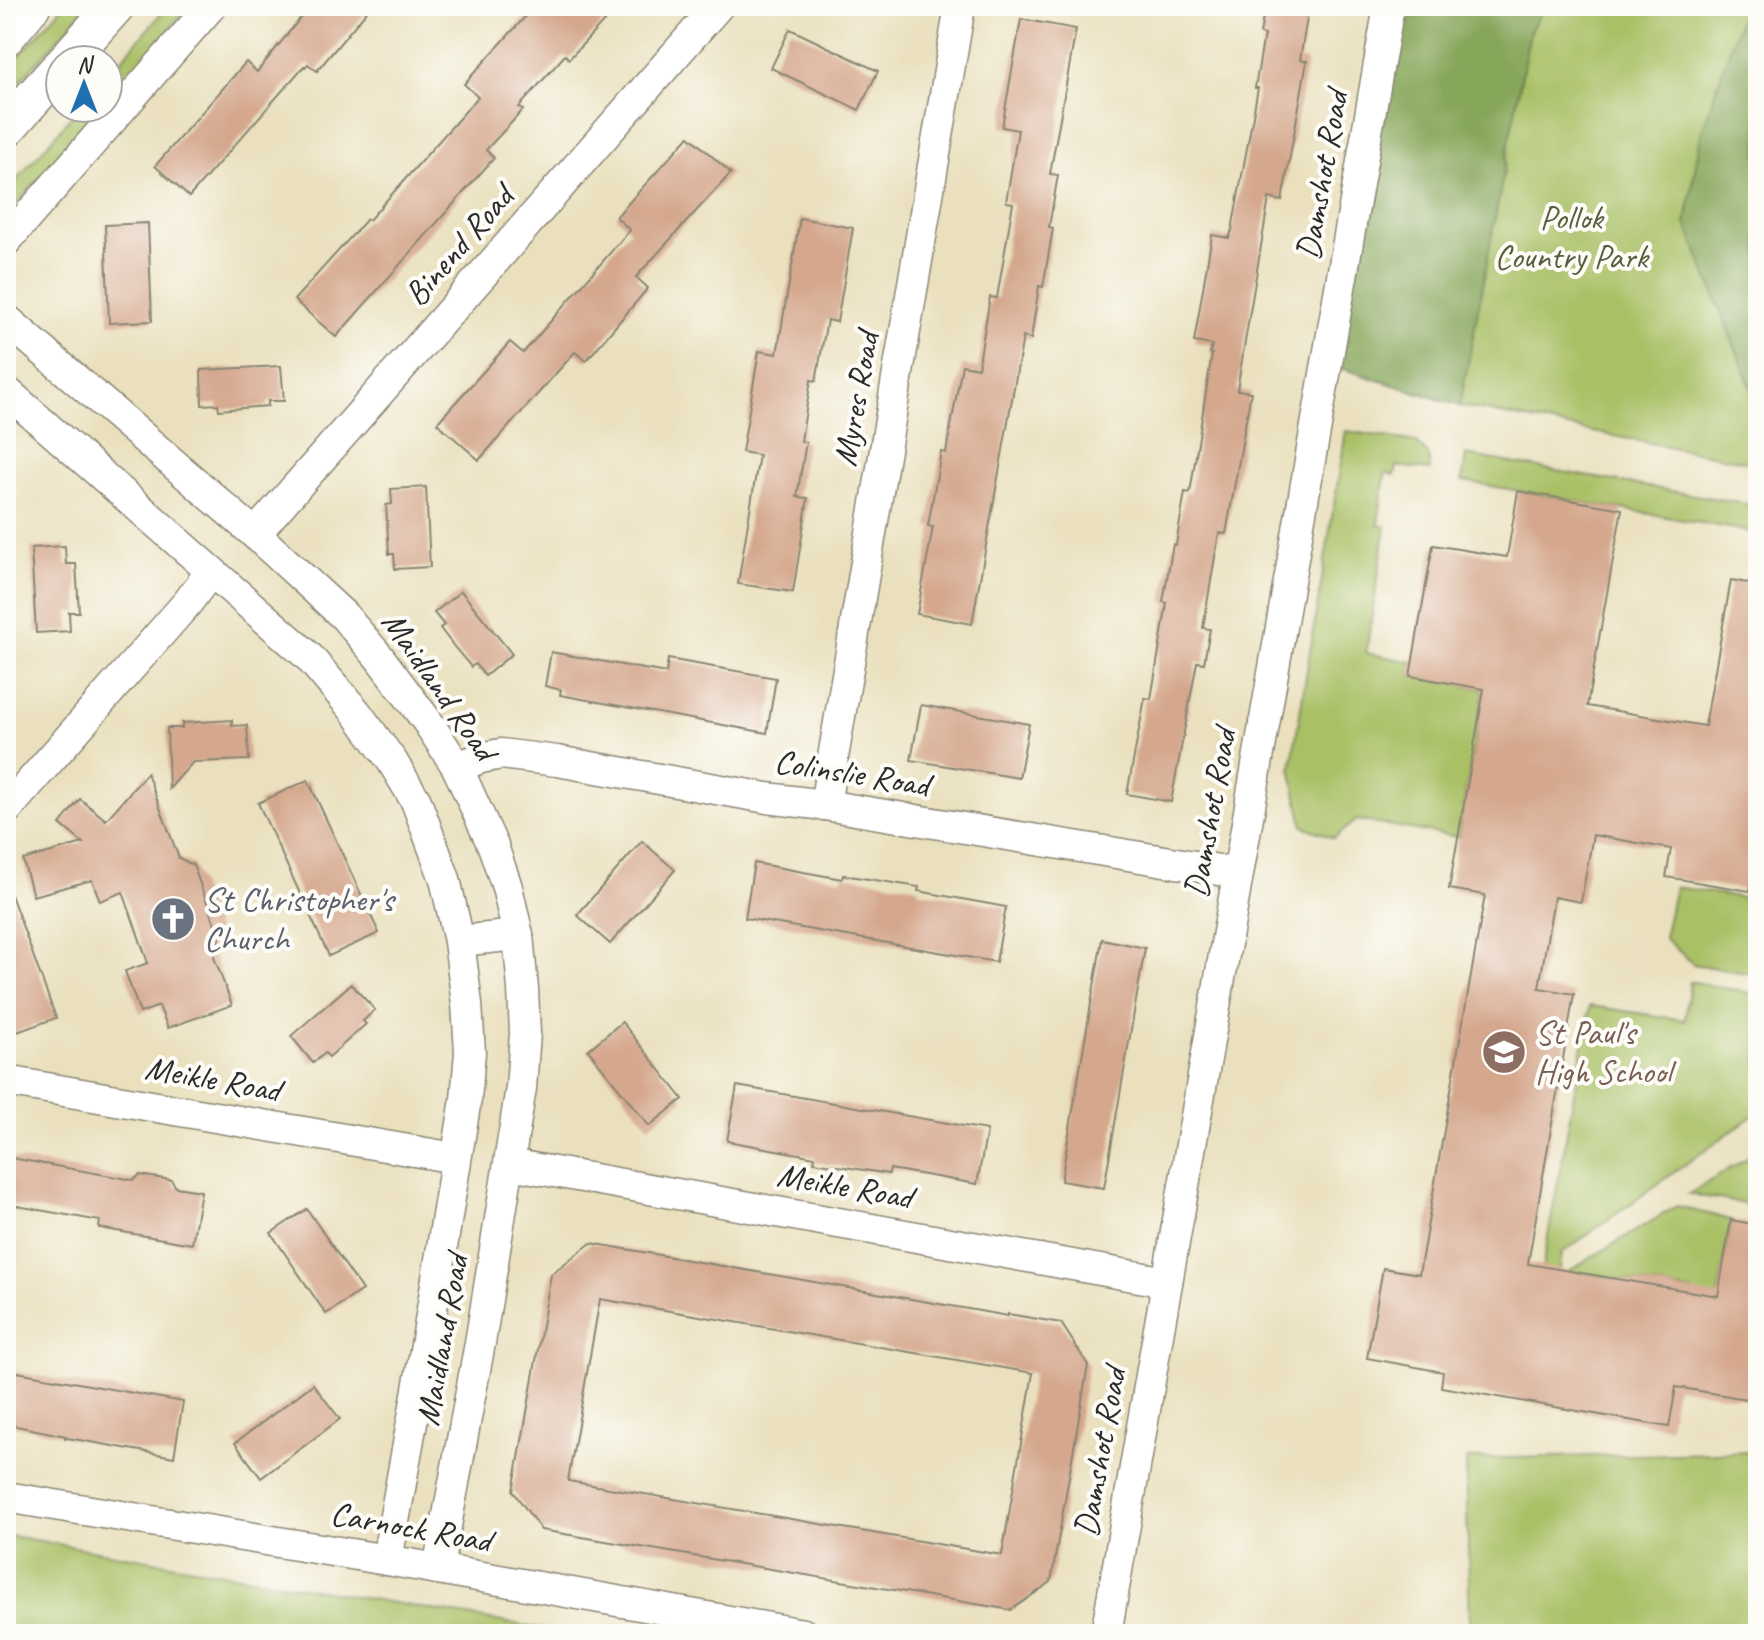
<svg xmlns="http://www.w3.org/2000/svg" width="1764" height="1640" font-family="Caveat,sans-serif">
<rect width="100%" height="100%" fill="#fdfcf7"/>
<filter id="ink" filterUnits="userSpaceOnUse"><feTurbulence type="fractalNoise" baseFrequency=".0125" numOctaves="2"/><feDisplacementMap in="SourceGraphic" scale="16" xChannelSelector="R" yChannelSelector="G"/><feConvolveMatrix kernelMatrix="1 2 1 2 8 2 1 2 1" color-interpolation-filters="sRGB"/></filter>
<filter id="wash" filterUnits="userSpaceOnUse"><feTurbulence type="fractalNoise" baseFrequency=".006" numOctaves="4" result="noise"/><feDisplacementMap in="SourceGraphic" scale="32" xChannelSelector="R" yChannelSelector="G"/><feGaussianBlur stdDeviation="1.8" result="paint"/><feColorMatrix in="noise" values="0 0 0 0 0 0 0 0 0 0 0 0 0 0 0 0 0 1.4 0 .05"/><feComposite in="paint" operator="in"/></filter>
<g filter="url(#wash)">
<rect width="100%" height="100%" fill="#eae0be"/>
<!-- green -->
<g fill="#a9c065" stroke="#6a7648" stroke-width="2">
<polygon points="63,6 88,6 6,96 6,71"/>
<polygon points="168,6 190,6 108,100 108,75"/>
<polygon points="1419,6 1758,6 1758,464 1460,406 1360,373"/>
<polygon points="79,108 101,108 6,216 6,192"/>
<polygon points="1346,431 1416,442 1429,456 1430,470 1397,466 1395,475 1385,473 1378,525 1386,527 1366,653 1413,662 1411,676 1484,689 1458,837 1357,820 1334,838 1303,826 1291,768"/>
<polygon points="1466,455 1758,506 1758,533 1462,481"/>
<polygon points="1675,887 1758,900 1758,975 1693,964 1664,938"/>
<polygon points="1690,981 1758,995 1758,1112 1562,1253 1559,1277 1541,1275 1590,1006 1685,1020"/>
<polygon points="1758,1151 1758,1206 1689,1194"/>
<polygon points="1677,1206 1731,1220 1709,1350 1693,1292 1569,1271"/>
<polygon points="1758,1452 1758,1634 1470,1634 1466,1459"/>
<polygon points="6,1535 571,1634 6,1634"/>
</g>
<!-- forest -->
<g fill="#86a65a" stroke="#586842" stroke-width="2">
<polygon points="1398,6 1545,6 1530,31 1460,406 1328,364"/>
<polygon points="1751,6 1758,6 1758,405 1686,223 1701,134 1741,15"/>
</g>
<g id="blocks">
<!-- building -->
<g fill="#d5a88e" fill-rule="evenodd">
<polygon points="310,6 371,6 317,71 308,64 305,67 304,66 189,197 155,166 246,62 257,72"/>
<polygon points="535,6 618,6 569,59 565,55 519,107 523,110 486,150 494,158 336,337 294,300 367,219 369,220 478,97 464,84"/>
<polygon points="1265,6 1309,6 1300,60 1307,61 1282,201 1269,198 1237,390 1251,392 1226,534 1219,533 1203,628 1210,629 1204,663 1197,662 1171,802 1127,794 1145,698 1151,699 1167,603 1163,602 1173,544 1176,545 1185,492 1190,493 1212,354 1210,353 1212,345 1194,342 1212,235 1229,238 1232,230 1258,88 1255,88 1264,35 1260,34"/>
<polygon points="1021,19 1076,29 1050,174 1058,175 1049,227 1053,228 1043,287 1039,286 1031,339 1023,337 972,624 917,614 933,527 928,526 941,452 946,453 962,365 978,368 990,297 997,298 1013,203 1006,202 1018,130 1002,127"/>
<polygon points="790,29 878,71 859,110 771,68"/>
<polygon points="689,136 731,173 636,277 648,288 586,361 575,352 479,460 437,423 510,342 523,353 630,230 616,217"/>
<polygon points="800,218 853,228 837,322 827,320 816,381 811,380 806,410 801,441 806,442 797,497 808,498 793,592 738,584 759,455 742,452 759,351 777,354"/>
<polygon points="148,223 152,321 109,323 105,225"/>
<polygon points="281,366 284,401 268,401 268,406 243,408 219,410 218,404 202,405 201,370"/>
<polygon points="426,487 430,567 395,569 394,554 389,554 386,505 392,504 391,489"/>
<polygon points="1518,491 1622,509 1587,706 1705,726 1731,580 1758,585 1758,847 1750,891 1666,877 1671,849 1593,835 1581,902 1554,897 1539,988 1574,994 1528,1264 1718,1296 1731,1220 1758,1225 1758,1401 1676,1387 1669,1427 1441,1387 1443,1372 1367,1358 1383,1268 1419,1274 1485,895 1449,889 1484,689 1410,676 1433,545 1507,557"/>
<polygon points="65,546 66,564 76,564 79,612 69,612 70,631 36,633 31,548"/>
<polygon points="461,591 512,654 485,676 475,664 471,667 455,648 440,628 444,625 434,613"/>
<polygon points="551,652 666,673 668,659 776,678 767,733 560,695 561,690 545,686"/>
<polygon points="921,705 1029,724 1019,778 911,760"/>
<polygon points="232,720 232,726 247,725 249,760 193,762 169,789 167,728 182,728 182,723"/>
<polygon points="147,773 179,858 193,865 220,938 214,957 232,1005 168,1028 159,1006 140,1013 125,971 148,963 123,892 100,901 92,880 33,896 23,860 83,843 60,824 80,799 106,820"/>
<polygon points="308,780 379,933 329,956 258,803"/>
<polygon points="642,841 675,870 610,944 577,915"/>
<polygon points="754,863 842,879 843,875 919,887 918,891 1006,907 996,962 745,918"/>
<polygon points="10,892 56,1018 6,1036 6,893"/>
<polygon points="1102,939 1145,948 1104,1188 1061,1181"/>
<polygon points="351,984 375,1010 363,1021 366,1024 329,1057 325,1053 313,1063 291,1036"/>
<polygon points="622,1022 683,1099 649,1126 588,1050"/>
<polygon points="737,1086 987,1130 977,1184 890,1169 889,1174 814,1162 815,1157 727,1141"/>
<polygon points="6,1157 133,1180 140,1175 171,1180 176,1187 201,1191 192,1244 99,1228 100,1221 6,1204"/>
<polygon points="307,1209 362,1290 326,1314 271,1233"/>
<path d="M591,1243L1008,1316V1314L1061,1323L1088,1365L1051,1582L1011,1610L541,1530L513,1491L522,1441L551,1274ZM600,1299L1033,1373L1002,1555L568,1481Z"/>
<polygon points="6,1370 183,1402 174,1457 74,1439 65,1438 66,1436 6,1424"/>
<polygon points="313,1384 340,1419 261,1478 235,1443"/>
</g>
</g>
</g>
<g filter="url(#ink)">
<use href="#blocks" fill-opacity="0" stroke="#8a8674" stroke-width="2"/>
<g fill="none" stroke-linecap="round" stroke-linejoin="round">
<!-- minor casing -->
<g stroke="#8a8674" stroke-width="33">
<g id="minor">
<polyline points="6,241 211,6"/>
<polyline points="6,319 255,534 344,616 379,657 427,721 457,767 493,846 507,887 518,935 523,989 525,1033 521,1088 480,1343 438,1569"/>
<polyline points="6,391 308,656 356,712 392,761 416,801 445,879 459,941 467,1004 470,1052 466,1099 428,1334 387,1560"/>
<polyline points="255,534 718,6"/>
<polyline points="457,767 481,758 501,754 557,761 767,798 825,805 1237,873"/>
<polyline points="825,805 960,6"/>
<polyline points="6,810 188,602 211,571"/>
<polyline points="459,941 518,935"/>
<polyline points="6,1081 455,1158"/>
<polyline points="510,1164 1167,1282"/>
<polyline points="6,1497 387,1560 803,1634"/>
<polyline points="1106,1634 1389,6"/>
</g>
</g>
<!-- tertiary casing -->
<g stroke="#8a8674" stroke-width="41">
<g id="tertiary">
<polyline points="6,36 31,6"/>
<polyline points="67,60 115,6"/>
<polyline points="6,128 60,68"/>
</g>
</g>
<!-- minor -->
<use href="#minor" stroke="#fff" stroke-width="30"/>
<!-- tertiary -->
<use href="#tertiary" stroke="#fff" stroke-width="38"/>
</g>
</g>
<!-- icons -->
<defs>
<g id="church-disc" transform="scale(2.3)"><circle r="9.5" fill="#6b7280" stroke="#fdfcf7"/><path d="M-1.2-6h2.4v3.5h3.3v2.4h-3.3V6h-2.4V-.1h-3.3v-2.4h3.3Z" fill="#fff"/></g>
<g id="school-disc" transform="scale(2.3)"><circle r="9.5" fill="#8d6e63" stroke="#fdfcf7"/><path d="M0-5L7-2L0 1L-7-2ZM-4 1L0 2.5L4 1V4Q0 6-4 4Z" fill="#fff"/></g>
</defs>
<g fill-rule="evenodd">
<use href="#church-disc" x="173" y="919"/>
<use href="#school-disc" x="1504" y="1052"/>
</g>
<g text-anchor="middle" stroke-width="8" stroke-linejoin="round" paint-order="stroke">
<!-- street labels -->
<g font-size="34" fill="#2b2b2b" stroke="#fdfcf7">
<text transform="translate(1321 175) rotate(-80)" y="12">Damshot Road</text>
<text transform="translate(458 245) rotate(-49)" y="12">Binend Road</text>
<text transform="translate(855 399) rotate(-80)" y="12">Myres Road</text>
<text transform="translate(440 685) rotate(55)" y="12">Maidland Road</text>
<text transform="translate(852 772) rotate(9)" y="12">Colinslie Road</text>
<text transform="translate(1209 813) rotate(-80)" y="12">Damshot Road</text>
<text transform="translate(213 1078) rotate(10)" y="12">Meikle Road</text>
<text transform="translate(845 1185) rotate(10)" y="12">Meikle Road</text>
<text transform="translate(441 1340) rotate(-80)" y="12">Maidland Road</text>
<text transform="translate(1099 1452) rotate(-80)" y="12">Damshot Road</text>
<text transform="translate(411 1526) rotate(10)" y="12">Carnock Road</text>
</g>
<!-- park labels -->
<g font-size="34" fill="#575f3f" stroke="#fdfcf7">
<text x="1571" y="229">Pollok<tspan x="1571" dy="39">Country Park</tspan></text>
</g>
<!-- worship labels -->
<g font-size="34" fill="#5b616d" stroke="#fdfcf7" text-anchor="start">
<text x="204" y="911">St Christopher's<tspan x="204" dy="39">Church</tspan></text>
</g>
<!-- education labels -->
<g font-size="34" fill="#785e54" stroke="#fdfcf7" text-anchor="start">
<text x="1535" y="1044">St Paul's<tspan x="1535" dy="39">High School</tspan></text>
</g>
</g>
<!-- margin -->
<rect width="1764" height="1640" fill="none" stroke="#fdfcf7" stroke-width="32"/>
<!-- north arrow -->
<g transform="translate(84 84)"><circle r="38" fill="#fdfcf7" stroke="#a9a8a5" stroke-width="2"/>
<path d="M0-6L14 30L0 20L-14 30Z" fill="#1f6fb2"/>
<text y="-12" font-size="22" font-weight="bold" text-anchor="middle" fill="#2b2b2b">N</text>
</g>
</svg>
